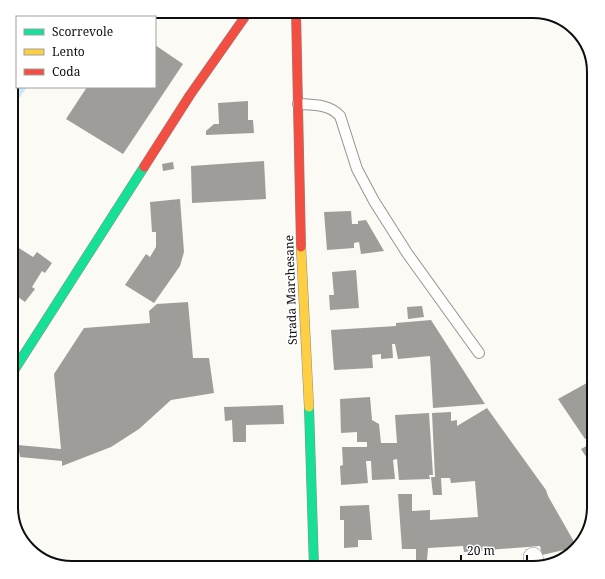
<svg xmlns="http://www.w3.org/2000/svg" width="605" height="579" font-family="'Noto Serif',serif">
<rect width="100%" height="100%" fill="#fcfaf4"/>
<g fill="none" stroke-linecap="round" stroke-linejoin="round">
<!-- stream -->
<g stroke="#cbe6f5" stroke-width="7">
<polyline points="74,17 78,11"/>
<polyline points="11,103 23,87"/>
</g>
</g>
<!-- building -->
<g fill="#9f9d99">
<polygon points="155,45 183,64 123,154 66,119 87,87 155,87"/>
<polygon points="248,101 248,120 253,120 254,133 206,135 206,131 214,124 219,124 218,103"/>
<polygon points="264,161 266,199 192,203 191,166"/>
<polygon points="173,162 174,169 163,171 162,164"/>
<polygon points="180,199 184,252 180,266 154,303 125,285 146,254 150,257 156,247 156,232 152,232 150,202"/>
<polygon points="351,211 352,224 358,224 358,221 366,220 384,251 361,254 359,242 354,243 354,248 327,250 324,212"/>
<polygon points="11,243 33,257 37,252 52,263 45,273 42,271 32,287 35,289 25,302 11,292"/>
<polygon points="356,270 359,308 330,310 329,295 334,295 332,272"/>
<polygon points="188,302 193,358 209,358 214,393 171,400 139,429 111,447 62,466 62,461 20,457 18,445 61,449 54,374 84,328 150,323 149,311 157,304"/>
<polygon points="422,306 424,317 408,319 407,307"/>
<polygon points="11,309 17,312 11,321"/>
<polygon points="431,320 485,404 433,408 430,356 398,359 395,344 392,344 393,358 381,359 381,354 372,355 373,368 334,370 331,330 396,326 396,323"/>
<polygon points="594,379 594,433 585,439 558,399"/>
<polygon points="370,397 372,420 379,424 381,443 397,443 395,415 429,413 433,475 429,475 430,479 399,480 397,459 393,460 395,479 372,480 371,461 366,461 368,483 341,485 340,466 343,465 342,447 367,447 367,442 357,442 357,432 341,433 340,399"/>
<polygon points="283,405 284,424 246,425 246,442 233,442 232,420 225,421 224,407"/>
<polygon points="487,408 546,490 548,496 577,547 542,555 540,546 464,552 463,546 428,548 427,560 416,560 416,549 402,549 398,494 412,494 412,511 430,510 430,520 478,517 475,481 451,483 450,478 441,478 442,495 433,495 431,477 435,477 432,413 451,412 451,421 457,420 457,426"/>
<polygon points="594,442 594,469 581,449"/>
<polygon points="369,505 372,540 358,540 358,547 344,548 344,520 340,520 340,506"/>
</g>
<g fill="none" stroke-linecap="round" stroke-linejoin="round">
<!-- lane casing -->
<g stroke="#959492" stroke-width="12">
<path id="lane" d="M298,104C314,105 329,104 340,116L357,169L374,201L407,253L479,353"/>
</g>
<!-- street casing -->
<g stroke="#959492" stroke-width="20">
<polyline id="street" points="533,557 536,567"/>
</g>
<!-- fast casing -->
<g stroke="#8c8b88" stroke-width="10">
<g id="fast">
<polyline points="11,375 144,167"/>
<polyline points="309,407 314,568"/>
</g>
</g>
<!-- slow casing -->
<g stroke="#8c8b88" stroke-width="10">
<polyline id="slow" points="301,247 309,407"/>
</g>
<!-- jam casing -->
<g stroke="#8c8b88" stroke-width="10">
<g id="jam">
<polyline points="296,11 301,247"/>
<polyline points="144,167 190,95 249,11"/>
</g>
</g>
<!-- lane -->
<use href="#lane" stroke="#fffefd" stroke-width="10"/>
<!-- street -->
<use href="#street" stroke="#fffefd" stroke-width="19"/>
<!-- fast -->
<use href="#fast" stroke="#16e098" stroke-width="9"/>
<!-- slow -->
<use href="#slow" stroke="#ffcf43" stroke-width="9"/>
<!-- jam -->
<use href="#jam" stroke="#f24e42" stroke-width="9"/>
</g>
<g text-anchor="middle" stroke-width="4" stroke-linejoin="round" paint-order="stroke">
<!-- street labels -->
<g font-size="12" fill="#0e0e0e" stroke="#fff">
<text transform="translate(291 290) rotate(-92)" y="4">Strada Marchesane</text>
</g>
</g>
<!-- crop -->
<path d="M0 0H605V579H0ZM72 18H533A54 54 0 0 1 587 72V507A54 54 0 0 1 533 561H72A54 54 0 0 1 18 507V72A54 54 0 0 1 72 18Z" fill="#fff" fill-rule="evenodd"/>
<path fill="none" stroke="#0e0e0e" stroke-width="2" d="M72 18H533A54 54 0 0 1 587 72V507A54 54 0 0 1 533 561H72A54 54 0 0 1 18 507V72A54 54 0 0 1 72 18Z"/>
<!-- legend -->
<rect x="16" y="16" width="140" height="72" fill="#ffffff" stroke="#9f9f9f"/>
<rect x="24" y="29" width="20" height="6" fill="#16e098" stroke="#9f9f9f"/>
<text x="52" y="36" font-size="12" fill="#0e0e0e">Scorrevole</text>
<rect x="24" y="49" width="20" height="6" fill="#ffcf43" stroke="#9f9f9f"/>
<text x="52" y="56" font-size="12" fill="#0e0e0e">Lento</text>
<rect x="24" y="69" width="20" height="6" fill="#f24e42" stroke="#9f9f9f"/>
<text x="52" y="76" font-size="12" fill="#0e0e0e">Coda</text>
<!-- scale -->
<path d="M461 555v6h66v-6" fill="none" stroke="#0e0e0e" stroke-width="2"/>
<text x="467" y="555" font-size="12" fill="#0e0e0e" stroke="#ffffff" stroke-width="3" paint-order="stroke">20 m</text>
</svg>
